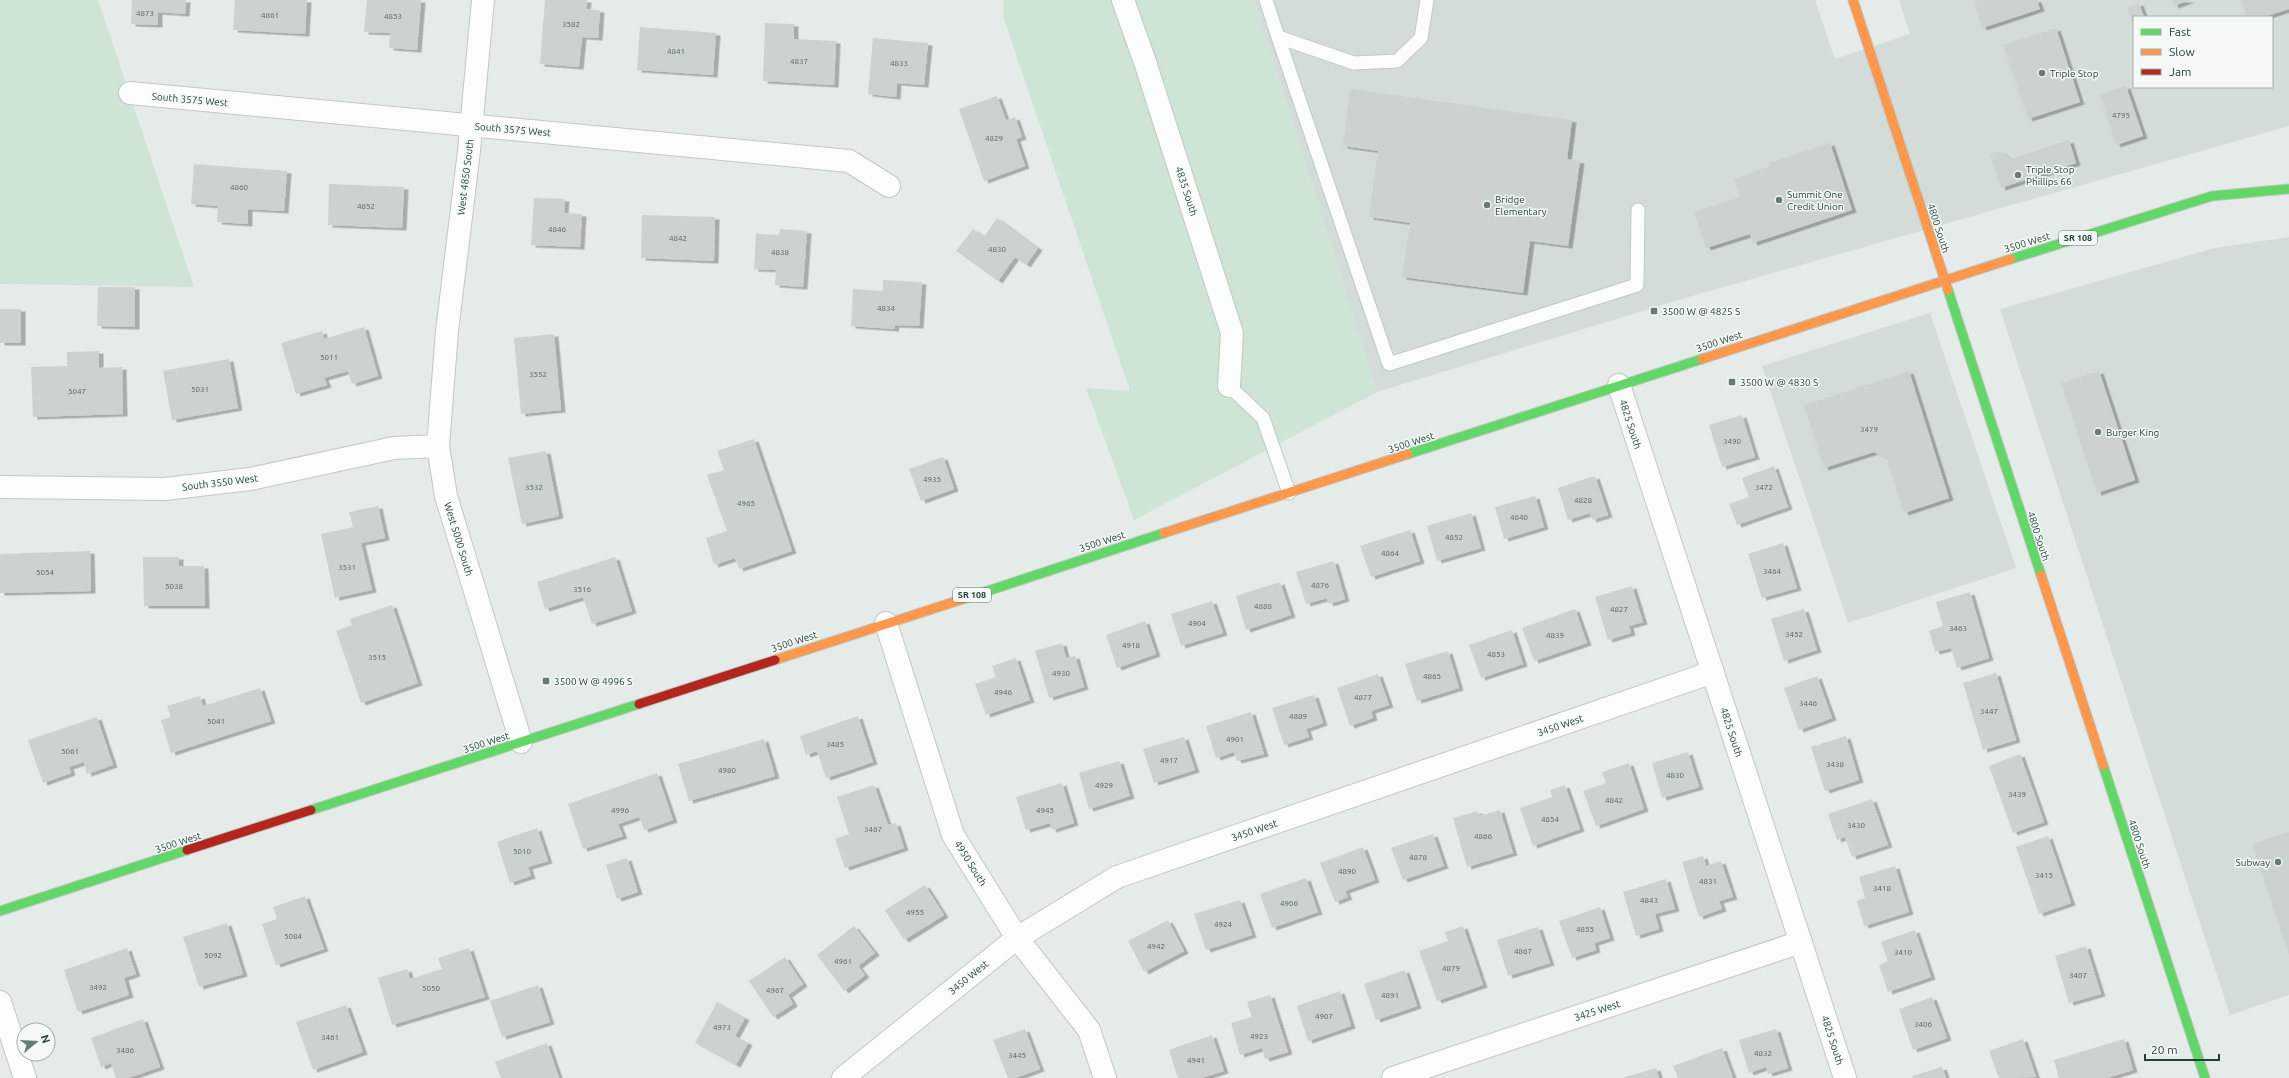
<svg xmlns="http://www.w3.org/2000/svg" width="2289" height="1078" font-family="Ubuntu,sans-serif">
<defs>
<filter id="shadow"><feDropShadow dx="4.5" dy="2.5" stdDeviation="0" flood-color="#0004"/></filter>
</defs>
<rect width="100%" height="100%" fill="#e5ebe8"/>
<!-- built -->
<g fill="#d3dcd8" fill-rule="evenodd">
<path d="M1254,0H1815L1835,59L1910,34L1899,0H2289V126L1685,298L1377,392ZM2134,17H2272V87H2134Z"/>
<polygon points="2289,237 2289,995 2230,1015 2000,309 2215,248"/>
<polygon points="1930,313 2016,568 1848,623 1762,366"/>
</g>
<!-- green -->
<g fill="#cee4d5">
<polygon points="0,0 98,0 194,287 0,284"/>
<polygon points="1004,0 1254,0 1377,392 1134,520 1086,388 1130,391 1003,16"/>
</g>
<!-- building -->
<g fill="#ccd2d0" filter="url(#shadow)">
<polygon points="132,0 186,0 185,14 158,12 158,25 131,24"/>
<polygon points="235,0 307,0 305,34 233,30"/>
<polygon points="367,0 421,0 417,50 389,48 390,33 364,32"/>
<polygon points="545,0 587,0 586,9 600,10 598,38 582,37 579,67 540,64"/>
<polygon points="1981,0 2037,0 2040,9 1982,28 1974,2"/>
<polygon points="2172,0 2190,0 2174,6"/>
<polygon points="2241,0 2289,0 2289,9 2264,17 2247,17"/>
<polygon points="2139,3 2144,17 2134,17 2134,28 2127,7"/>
<polygon points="765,23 794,24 794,39 836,41 834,85 763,81"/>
<polygon points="640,27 716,33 713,75 637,70"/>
<polygon points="2056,28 2080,102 2028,119 2003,45"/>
<polygon points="873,38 928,43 924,85 897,83 896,97 868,94"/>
<polygon points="2126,86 2143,136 2116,145 2100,94"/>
<polygon points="1350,89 1572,120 1567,159 1580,161 1568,246 1530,241 1523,293 1402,277 1410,223 1369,217 1378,151 1343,146"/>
<polygon points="997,96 1006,120 1015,117 1022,137 1016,139 1025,166 984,181 959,109"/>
<polygon points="2069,140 2076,163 2001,188 1990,154 2000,151 2011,159"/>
<polygon points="1830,143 1852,210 1753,243 1750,234 1706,248 1694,212 1740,197 1734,179 1770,166 1769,163"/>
<polygon points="194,164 287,171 284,211 248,209 248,224 217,222 218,206 191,204"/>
<polygon points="329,184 404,187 402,228 328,225"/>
<polygon points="534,198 565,199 564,213 582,214 580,247 531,245"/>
<polygon points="642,215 715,217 714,261 641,258"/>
<polygon points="997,218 1038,248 1026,265 1015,257 998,281 956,251 973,229 984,237"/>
<polygon points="780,229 807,231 803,287 775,285 776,270 754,269 756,234 779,235"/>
<polygon points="883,280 922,282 919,326 895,325 894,329 851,326 853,289 883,291"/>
<polygon points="98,287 135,287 135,327 97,326"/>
<rect x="0" y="309" width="21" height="34"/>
<polygon points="364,327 378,376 352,384 348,371 324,378 327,385 296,394 281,343 322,331 324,339"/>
<polygon points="554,334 561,410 521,414 514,338"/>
<polygon points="99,351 99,368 122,367 123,414 33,417 31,367 67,366 67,352"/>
<polygon points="229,359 238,408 172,420 163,371"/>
<polygon points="1909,371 1949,498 1904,513 1887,459 1874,452 1824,468 1804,405"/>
<polygon points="2099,371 2135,480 2097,493 2061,383"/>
<polygon points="1742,415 1755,457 1722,467 1709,425"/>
<polygon points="754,439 792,551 739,569 735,558 714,565 706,538 727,531 707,475 724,470 717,451"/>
<polygon points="546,451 559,516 522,524 508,458"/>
<polygon points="943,457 954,489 921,501 909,469"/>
<polygon points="1774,466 1788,507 1737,525 1729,504 1749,497 1742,478"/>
<polygon points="1595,476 1608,515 1592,520 1590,513 1568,520 1558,488"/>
<polygon points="1535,496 1544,527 1504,539 1495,507"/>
<polygon points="378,506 385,538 361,543 372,590 335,598 321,534 353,527 349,512"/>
<polygon points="1471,513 1481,548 1437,561 1427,526"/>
<polygon points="1410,530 1420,561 1371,577 1360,546"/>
<polygon points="1783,543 1797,588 1762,598 1748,554"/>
<polygon points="90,551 91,591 0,593 0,554"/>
<polygon points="143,557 179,557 179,566 204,566 205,606 144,606"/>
<polygon points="615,557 632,611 592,624 583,597 545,609 537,582"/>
<polygon points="1334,561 1345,599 1329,604 1327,598 1306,604 1296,572"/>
<polygon points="1280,582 1291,615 1246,630 1236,596"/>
<polygon points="1632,586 1643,622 1629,626 1631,633 1608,640 1595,597"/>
<polygon points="1970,592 1989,658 1957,668 1951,648 1935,652 1929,631 1943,626 1936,602"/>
<polygon points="1212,601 1223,633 1181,646 1171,614"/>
<polygon points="392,605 418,683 361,703 336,631 352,625 350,619"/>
<polygon points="1575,609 1587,643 1534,661 1522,628"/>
<polygon points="1804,609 1817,650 1784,661 1771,619"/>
<polygon points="1145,621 1156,654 1117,668 1106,635"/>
<polygon points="1512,630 1523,664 1481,678 1469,645"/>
<polygon points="1062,643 1066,658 1075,656 1084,687 1049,698 1035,651"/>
<polygon points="1448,651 1459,688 1417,701 1405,664"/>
<polygon points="1016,658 1030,700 986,715 975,684 996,677 992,666"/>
<polygon points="1996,673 2016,740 1983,750 1963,683"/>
<polygon points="1378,674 1389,705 1371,711 1373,718 1350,726 1337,688"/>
<polygon points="1817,676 1832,718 1799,730 1784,688"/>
<polygon points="260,688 271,721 171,753 161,720 171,717 167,706 200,696 203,706"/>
<polygon points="1314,695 1323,723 1306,729 1309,737 1284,745 1272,708"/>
<polygon points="1251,712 1264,754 1237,761 1234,752 1216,758 1206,726"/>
<polygon points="858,716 873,762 826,778 817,751 806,755 800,736"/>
<polygon points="97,717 113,765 87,774 84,762 69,767 71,773 43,783 28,740"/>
<polygon points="1846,736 1859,780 1825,791 1811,747"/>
<polygon points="1184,737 1195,770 1154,783 1143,749"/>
<polygon points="764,739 775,776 689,801 678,764"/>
<polygon points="1688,752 1699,787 1662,798 1652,763"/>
<polygon points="2020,754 2044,822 2013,833 1989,766"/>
<polygon points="1119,761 1130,796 1089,809 1079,773"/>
<polygon points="1629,763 1644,809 1596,826 1583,791 1606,783 1602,772"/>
<polygon points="657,773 673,820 644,830 639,817 618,824 623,836 583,849 568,804"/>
<polygon points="1062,783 1074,823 1052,830 1050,823 1026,830 1016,797"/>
<polygon points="874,785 888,825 896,823 904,848 845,868 835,839 849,834 837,797"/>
<polygon points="1565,785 1580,829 1533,846 1520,808 1552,797 1550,790"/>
<polygon points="1872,799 1888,845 1852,857 1845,837 1837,840 1828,814"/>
<polygon points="1500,810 1513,853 1467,867 1453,818 1478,811 1479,816"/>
<polygon points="537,828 548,861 528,867 531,876 510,883 497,842"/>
<polygon points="2289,832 2289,955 2252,844"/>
<polygon points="1433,834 1444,866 1403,880 1391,848"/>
<polygon points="2048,836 2071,903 2039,914 2016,847"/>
<polygon points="1363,847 1375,880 1345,891 1348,897 1335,902 1320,863"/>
<polygon points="1703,856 1706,866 1721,861 1733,897 1719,901 1722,909 1699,917 1682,862"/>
<polygon points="627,858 638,892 617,899 606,865"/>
<polygon points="1895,866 1909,912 1864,926 1857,901 1865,898 1859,877"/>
<polygon points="1306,878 1318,912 1272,928 1260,894"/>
<polygon points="1666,879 1675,909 1655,914 1659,929 1636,936 1623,892"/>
<polygon points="925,885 944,915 904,940 885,910"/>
<polygon points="305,896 324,949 276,965 262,924 277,919 273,907"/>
<polygon points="1240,900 1252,935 1206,950 1194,914"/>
<polygon points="1600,907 1610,938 1594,943 1596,950 1572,958 1559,921"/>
<polygon points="1168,920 1184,951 1144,972 1128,941"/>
<polygon points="227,923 243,974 199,987 183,937"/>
<polygon points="854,926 875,953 858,966 865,975 844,991 817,955"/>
<polygon points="1463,926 1483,985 1437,1001 1419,951 1448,941 1445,932"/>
<polygon points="1538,927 1550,963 1508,976 1497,940"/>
<polygon points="1915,930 1931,977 1888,992 1879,965 1888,961 1881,942"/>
<polygon points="2086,946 2101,994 2069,1003 2055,956"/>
<polygon points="127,948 136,974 124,978 129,995 78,1012 64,970"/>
<polygon points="469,948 485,997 392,1025 378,978 407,969 410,979 442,969 438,958"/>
<polygon points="785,957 803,984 788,995 793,1004 773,1017 749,981"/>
<polygon points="1405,970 1417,1006 1376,1020 1364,984"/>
<polygon points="538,985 550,1022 502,1037 490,1001"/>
<polygon points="1340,991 1351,1026 1308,1041 1297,1006"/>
<polygon points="1270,995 1288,1052 1265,1059 1262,1048 1240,1055 1231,1023 1252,1017 1247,1002"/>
<polygon points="1932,997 1947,1038 1913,1050 1899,1009"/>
<polygon points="717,1002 745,1018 735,1036 748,1043 736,1065 695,1043"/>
<polygon points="346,1005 363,1052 313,1070 296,1022"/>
<polygon points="143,1019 160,1067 128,1078 116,1078 111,1063 101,1067 91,1038"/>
<polygon points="1025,1029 1040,1069 1015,1078 1008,1078 993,1040"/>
<polygon points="1776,1029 1788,1068 1768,1074 1766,1067 1749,1073 1739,1040"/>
<polygon points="1212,1035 1224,1071 1201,1078 1178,1078 1169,1050"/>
<polygon points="2023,1039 2036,1077 1999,1078 1989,1051"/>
<polygon points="2124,1039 2133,1070 2107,1078 2059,1078 2054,1060"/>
<polygon points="547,1043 559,1078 501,1078 495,1062"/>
<polygon points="1722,1048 1733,1078 1678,1078 1673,1066"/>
<polygon points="1942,1067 1946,1078 1913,1078 1912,1076"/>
<polygon points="1656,1068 1659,1078 1623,1078"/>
</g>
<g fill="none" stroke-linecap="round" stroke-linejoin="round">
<!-- lane casing -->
<g stroke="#c2c8c5" stroke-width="15">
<g id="lane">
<polyline points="1266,0 1278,37 1354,63 1397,61 1421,38 1427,0"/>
<polyline points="1278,37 1389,364 1637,285 1638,210"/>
<polyline points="1229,386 1263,418 1289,493"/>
</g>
</g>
<!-- street casing -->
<g stroke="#c2c8c5" stroke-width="24">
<g id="street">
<polyline points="483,0 469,151 447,331 438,446 446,496 521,742"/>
<polyline points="1123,0 1145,62 1232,333 1229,386"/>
<polyline points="130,93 849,161 889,186"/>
<polyline points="1619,385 1845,1078"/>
<polyline points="0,487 165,489 250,479 394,448 438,446"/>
<polyline points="886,623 953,835 1017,938 1089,1030 1105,1078"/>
<polyline points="0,1002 25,1078"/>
<polyline points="843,1078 1017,938 1117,877 1713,672"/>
<polyline points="1393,1078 1801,942"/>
</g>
</g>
<!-- fast casing -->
<g stroke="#c1c8c5" stroke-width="11">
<g id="fast">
<polyline points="2011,259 2212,196 2289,189"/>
<polyline points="1948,290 2041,575"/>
<polyline points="1408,454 1702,359"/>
<polyline points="963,599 1164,533"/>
<polyline points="2103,765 2205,1078"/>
<polyline points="311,810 639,704"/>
<polyline points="0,911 187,850"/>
</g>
</g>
<!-- slow casing -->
<g stroke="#c1c8c5" stroke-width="11">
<g id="slow">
<polyline points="1853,0 1948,290"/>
<polyline points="1702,359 2011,259"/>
<polyline points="1164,533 1408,454"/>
<polyline points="2041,575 2103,765"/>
<polyline points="775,660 963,599"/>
</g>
</g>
<!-- jam casing -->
<g stroke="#c1c8c5" stroke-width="11">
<g id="jam">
<polyline points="639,704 775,660"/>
<polyline points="187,850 311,810"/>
</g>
</g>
<!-- lane -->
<use href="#lane" stroke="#fbfcfc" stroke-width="13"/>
<!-- street -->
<use href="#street" stroke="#fbfcfc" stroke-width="22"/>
<!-- fast -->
<use href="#fast" stroke="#63d668" stroke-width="9"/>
<!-- slow -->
<use href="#slow" stroke="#ff974d" stroke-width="9"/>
<!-- jam -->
<use href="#jam" stroke="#b3261e" stroke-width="9"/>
</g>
<!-- markers -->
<g fill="#667b76" stroke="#f4f9f7" stroke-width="1.5">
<circle cx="2042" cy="73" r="4"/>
<circle cx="2018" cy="175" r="4"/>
<circle cx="1779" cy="200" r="4"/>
<circle cx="1487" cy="205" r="4"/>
<rect x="1650" y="307" width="8" height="8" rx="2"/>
<rect x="1728" y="378" width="8" height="8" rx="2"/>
<circle cx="2098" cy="432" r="4"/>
<rect x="542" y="677" width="8" height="8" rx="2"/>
<circle cx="2278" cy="862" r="4"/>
</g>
<g text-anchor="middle" stroke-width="3" stroke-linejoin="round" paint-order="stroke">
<!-- number labels -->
<g font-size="8" fill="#4d645f">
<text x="145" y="16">4873</text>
<text x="270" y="18">4861</text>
<text x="393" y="19">4853</text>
<text x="571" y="27">3582</text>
<text x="676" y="54">4841</text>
<text x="799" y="64">4837</text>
<text x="899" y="66">4833</text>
<text x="2121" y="118">4795</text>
<text x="994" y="141">4829</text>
<text x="239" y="190">4860</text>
<text x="366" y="209">4852</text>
<text x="557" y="232">4846</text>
<text x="678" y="241">4842</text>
<text x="997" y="252">4830</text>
<text x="780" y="255">4838</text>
<text x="886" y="311">4834</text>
<text x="329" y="360">5011</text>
<text x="538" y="377">3552</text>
<text x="200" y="392">5031</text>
<text x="77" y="394">5047</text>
<text x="1869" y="432">3479</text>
<text x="1732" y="444">3490</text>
<text x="932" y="482">4935</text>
<text x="534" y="490">3532</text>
<text x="1764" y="490">3472</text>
<text x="1583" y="503">4828</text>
<text x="746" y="506">4965</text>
<text x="1519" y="520">4840</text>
<text x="1454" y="540">4852</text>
<text x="1390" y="556">4864</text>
<text x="347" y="570">3531</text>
<text x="1772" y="574">3464</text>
<text x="45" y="575">5054</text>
<text x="1320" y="588">4876</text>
<text x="174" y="589">5038</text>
<text x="582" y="592">3516</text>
<text x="1263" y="609">4888</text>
<text x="1619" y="612">4827</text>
<text x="1197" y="626">4904</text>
<text x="1958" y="631">3463</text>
<text x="1794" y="637">3452</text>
<text x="1555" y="638">4839</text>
<text x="1131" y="648">4918</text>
<text x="1496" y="657">4853</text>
<text x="377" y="660">3515</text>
<text x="1061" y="676">4930</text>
<text x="1432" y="679">4865</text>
<text x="1003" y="695">4946</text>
<text x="1363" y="700">4877</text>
<text x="1808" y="706">3446</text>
<text x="1989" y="714">3447</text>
<text x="1298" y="719">4889</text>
<text x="216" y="724">5041</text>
<text x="1235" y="742">4901</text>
<text x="835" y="747">3485</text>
<text x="70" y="754">5061</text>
<text x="1169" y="763">4917</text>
<text x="1835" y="767">3438</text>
<text x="727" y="773">4980</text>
<text x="1675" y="778">4830</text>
<text x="1104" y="788">4929</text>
<text x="2017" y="797">3439</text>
<text x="1614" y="803">4842</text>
<text x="620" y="813">4996</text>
<text x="1045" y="813">4945</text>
<text x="1550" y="822">4854</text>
<text x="1856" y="828">3430</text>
<text x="873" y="832">3467</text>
<text x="1483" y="839">4866</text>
<text x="522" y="854">5010</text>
<text x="1418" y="860">4878</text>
<text x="1347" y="874">4890</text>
<text x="2044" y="878">3415</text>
<text x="1708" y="884">4831</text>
<text x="1882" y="891">3418</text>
<text x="1649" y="903">4843</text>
<text x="1289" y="906">4906</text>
<text x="915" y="915">4955</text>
<text x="1223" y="927">4924</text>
<text x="1585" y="932">4855</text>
<text x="293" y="939">5084</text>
<text x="1156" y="949">4942</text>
<text x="1523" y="954">4867</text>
<text x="1903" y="955">3410</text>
<text x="213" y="958">5092</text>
<text x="843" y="964">4961</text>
<text x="1451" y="971">4879</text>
<text x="2078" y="978">3407</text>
<text x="98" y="990">3492</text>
<text x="431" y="991">5050</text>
<text x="775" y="993">4967</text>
<text x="1390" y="998">4891</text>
<text x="1324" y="1019">4907</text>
<text x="1923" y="1027">3406</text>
<text x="722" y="1030">4973</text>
<text x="1259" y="1039">4923</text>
<text x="330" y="1040">3461</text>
<text x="125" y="1053">3486</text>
<text x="1763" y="1056">4832</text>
<text x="1017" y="1058">3445</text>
<text x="1196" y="1063">4941</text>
</g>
<!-- shield labels -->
<g fill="#f4f9f7" stroke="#617771" stroke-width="1">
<rect x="2059" y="231" width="38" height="14" rx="3"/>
<rect x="953" y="588" width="38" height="14" rx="3"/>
</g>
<g font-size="9" font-weight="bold" fill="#223f38">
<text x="2078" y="241">SR 108</text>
<text x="972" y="598">SR 108</text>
</g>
<!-- poi labels -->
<g font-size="10" fill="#223f38" stroke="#f4f9f7" text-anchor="start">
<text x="2050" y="77">Triple Stop</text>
<text x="2026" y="173">Triple Stop<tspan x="2026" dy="12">Phillips 66</tspan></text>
<text x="1787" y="198">Summit One<tspan x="1787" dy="12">Credit Union</tspan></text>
<text x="1495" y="203">Bridge<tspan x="1495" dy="12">Elementary</tspan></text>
<text x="1662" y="315">3500 W @ 4825 S</text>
<text x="1740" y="386">3500 W @ 4830 S</text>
<text x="2106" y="436">Burger King</text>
<text x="554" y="685">3500 W @ 4996 S</text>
<text x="2270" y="866" text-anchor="end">Subway</text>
</g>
<!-- street labels -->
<g font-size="10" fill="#223f38" stroke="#f4f9f7">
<text transform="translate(190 99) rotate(5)" y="4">South 3575 West</text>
<text transform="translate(513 129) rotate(5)" y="4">South 3575 West</text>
<text transform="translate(465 177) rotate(-83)" y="4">West 4850 South</text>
<text transform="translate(1187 191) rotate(72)" y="4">4835 South</text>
<text transform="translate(1939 228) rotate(72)" y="4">4800 South</text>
<text transform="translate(2027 242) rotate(-17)" y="4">3500 West</text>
<text transform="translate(1719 341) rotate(-18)" y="4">3500 West</text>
<text transform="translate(1631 424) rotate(72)" y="4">4825 South</text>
<text transform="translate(1411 442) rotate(-18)" y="4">3500 West</text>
<text transform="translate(220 482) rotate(-7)" y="4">South 3550 West</text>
<text transform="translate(2039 536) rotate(72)" y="4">4800 South</text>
<text transform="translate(459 539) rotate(73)" y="4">West 5000 South</text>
<text transform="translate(1102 541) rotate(-18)" y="4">3500 West</text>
<text transform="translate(794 641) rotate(-18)" y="4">3500 West</text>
<text transform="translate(1560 725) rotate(-19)" y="4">3450 West</text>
<text transform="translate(1732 732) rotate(72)" y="4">4825 South</text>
<text transform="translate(486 742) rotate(-18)" y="4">3500 West</text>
<text transform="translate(1254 830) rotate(-19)" y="4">3450 West</text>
<text transform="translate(178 842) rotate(-18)" y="4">3500 West</text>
<text transform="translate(2140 844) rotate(72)" y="4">4800 South</text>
<text transform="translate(971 863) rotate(58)" y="4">4950 South</text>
<text transform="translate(968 977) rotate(-39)" y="4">3450 West</text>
<text transform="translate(1597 1010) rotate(-18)" y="4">3425 West</text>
<text transform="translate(1833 1040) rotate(72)" y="4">4825 South</text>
</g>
</g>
<!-- legend -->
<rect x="2133" y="16" width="140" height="72" fill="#f4f9f7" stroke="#a0afab"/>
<rect x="2141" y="29" width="20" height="6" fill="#63d668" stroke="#a0afab"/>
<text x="2169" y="36" font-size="12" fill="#223f38">Fast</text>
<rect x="2141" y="49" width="20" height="6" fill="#ff974d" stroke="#a0afab"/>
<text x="2169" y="56" font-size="12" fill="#223f38">Slow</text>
<rect x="2141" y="69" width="20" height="6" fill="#b3261e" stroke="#a0afab"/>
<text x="2169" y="76" font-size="12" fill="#223f38">Jam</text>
<!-- north arrow -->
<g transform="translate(36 1042) rotate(72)"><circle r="19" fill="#f4f9f7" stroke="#a0afab"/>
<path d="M0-3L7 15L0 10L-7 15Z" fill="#667b76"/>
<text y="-6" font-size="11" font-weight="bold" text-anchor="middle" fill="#223f38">N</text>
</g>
<!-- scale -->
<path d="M2145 1054v6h74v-6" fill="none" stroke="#223f38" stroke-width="2"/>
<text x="2151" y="1054" font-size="12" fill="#223f38" stroke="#f4f9f7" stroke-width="3" paint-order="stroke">20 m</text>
</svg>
